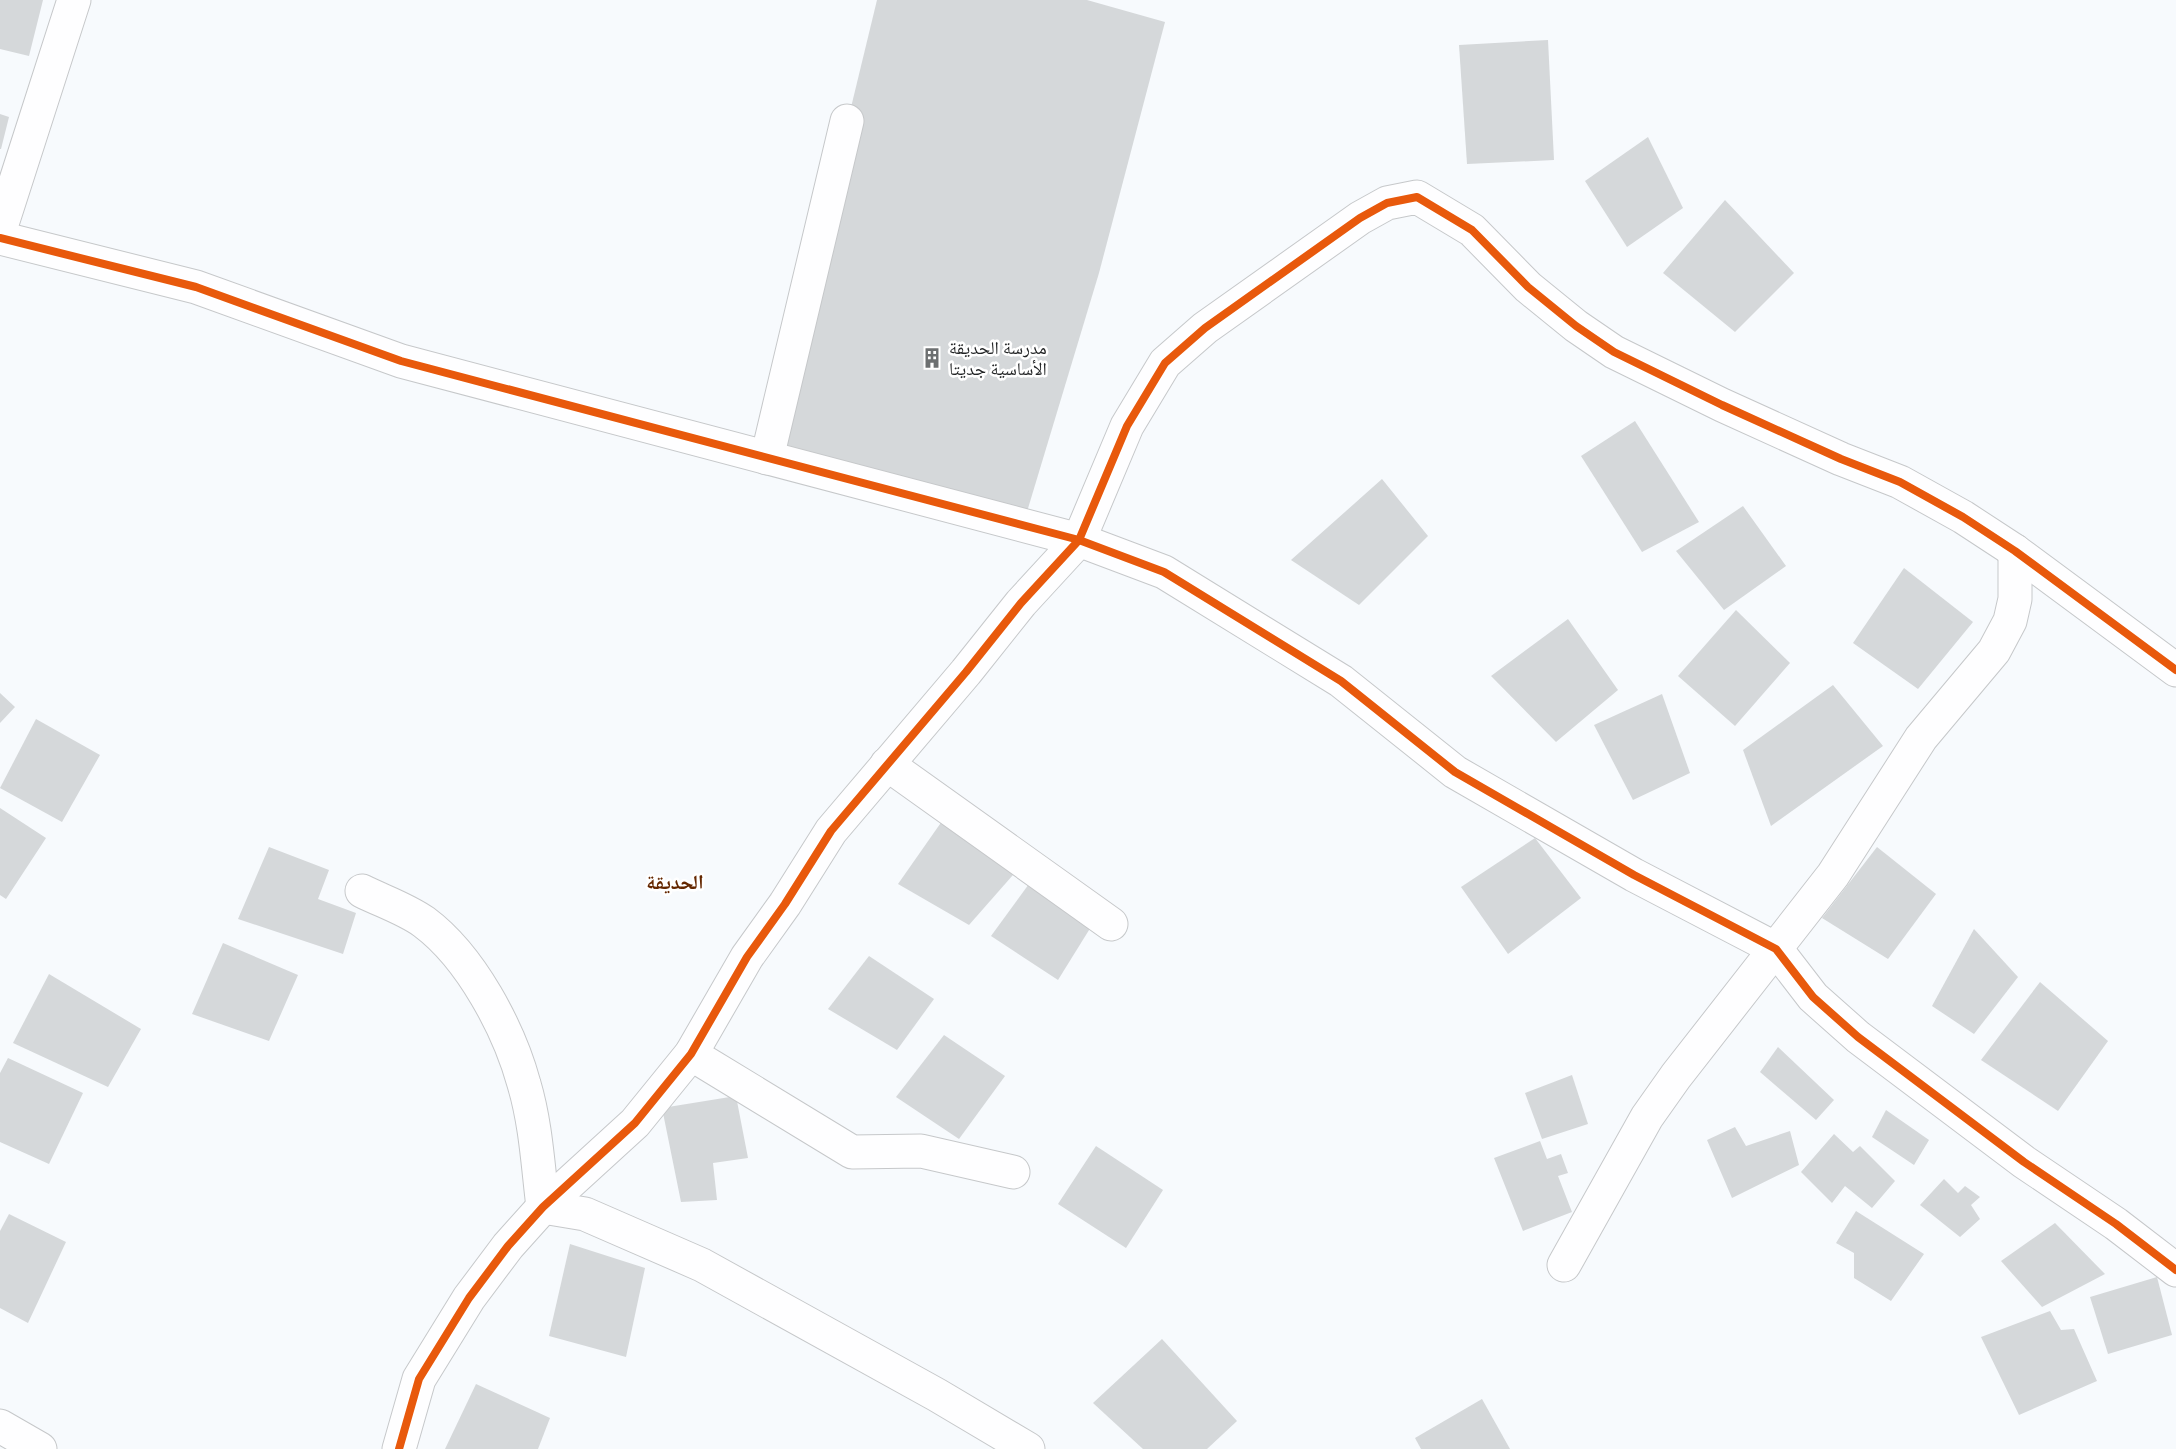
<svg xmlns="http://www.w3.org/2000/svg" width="2176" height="1449" font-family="'Source Serif 4','Noto Naskh Arabic',serif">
<rect width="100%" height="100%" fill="#f7fafd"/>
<!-- building -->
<g fill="#d5d8da">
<polygon points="0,0 43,0 29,56 0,49"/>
<polygon points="877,0 1087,0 1165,22 1099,273 1023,525 770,442"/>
<polygon points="1548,40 1554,160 1467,164 1459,45"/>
<polygon points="0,114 9,117 1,149 0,149"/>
<polygon points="1648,137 1683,208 1627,247 1585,181"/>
<polygon points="1725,200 1794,273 1735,332 1663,273"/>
<polygon points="1635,421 1699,522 1642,552 1581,456"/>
<polygon points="1382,479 1428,536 1359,605 1291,560"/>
<polygon points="1743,506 1786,566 1724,610 1676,551"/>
<polygon points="1904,568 1973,622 1918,689 1853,643"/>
<polygon points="1736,610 1790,663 1735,726 1678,676"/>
<polygon points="1568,619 1618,690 1556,742 1491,676"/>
<polygon points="1833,685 1883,746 1771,826 1743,750"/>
<polygon points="0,693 15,707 0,723"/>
<polygon points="1662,694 1690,773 1633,800 1594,725"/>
<polygon points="36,719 100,755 62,822 0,788"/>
<polygon points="0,808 46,838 6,899 0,895"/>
<polygon points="947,814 1019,868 969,925 898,884"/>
<polygon points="1535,838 1581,898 1508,954 1461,887"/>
<polygon points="269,847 329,870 318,899 356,913 343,954 238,919"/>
<polygon points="1877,847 1936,894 1888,959 1822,918"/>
<polygon points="1034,877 1094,922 1058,980 991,936"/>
<polygon points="1974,929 2018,977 1974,1034 1932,1006"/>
<polygon points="223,943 298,975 269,1041 192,1014"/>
<polygon points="869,956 934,999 897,1050 828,1009"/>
<polygon points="49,974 141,1029 108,1087 13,1043"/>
<polygon points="2040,982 2108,1041 2058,1111 1981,1060"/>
<polygon points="944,1035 1005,1076 959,1139 896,1097"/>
<polygon points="1778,1047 1834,1100 1816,1120 1760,1072"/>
<polygon points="8,1058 83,1093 49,1164 0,1142 0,1073"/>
<polygon points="1572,1075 1588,1124 1542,1139 1525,1093"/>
<polygon points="736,1096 748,1158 713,1163 717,1200 681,1202 662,1108"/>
<polygon points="1886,1110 1929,1140 1914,1165 1872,1137"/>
<polygon points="1735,1127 1746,1146 1790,1131 1799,1165 1732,1198 1707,1140"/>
<polygon points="1834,1134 1853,1152 1860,1146 1895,1181 1872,1208 1845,1186 1832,1203 1801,1172"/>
<polygon points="1540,1141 1547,1159 1561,1154 1568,1173 1558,1176 1572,1212 1523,1231 1494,1158"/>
<polygon points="1096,1146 1163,1190 1126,1248 1058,1204"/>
<polygon points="1944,1179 1958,1193 1965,1186 1980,1197 1971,1205 1980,1219 1960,1237 1920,1205"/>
<polygon points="1856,1211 1924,1254 1891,1301 1854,1278 1854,1253 1836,1243"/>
<polygon points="9,1214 66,1242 28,1323 0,1308 0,1231"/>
<polygon points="2055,1223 2105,1274 2042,1307 2001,1261"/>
<polygon points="570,1244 645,1268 626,1357 549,1336"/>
<polygon points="2157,1277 2172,1335 2108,1354 2090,1297"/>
<polygon points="2050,1311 2061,1330 2074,1329 2097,1381 2019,1415 1981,1337"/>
<polygon points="1162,1339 1237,1421 1207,1449 1143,1449 1093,1403"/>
<polygon points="476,1384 550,1418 538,1449 445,1449"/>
<polygon points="1482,1399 1510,1449 1421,1449 1415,1438"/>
</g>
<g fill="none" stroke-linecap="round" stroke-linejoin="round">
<!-- minor casing -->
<g stroke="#c6c8ca" stroke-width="35">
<g id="minor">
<polyline points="0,230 74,0"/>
<polyline points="0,238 196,287 401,361 1079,540 1164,572 1341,681 1455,772 1634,875 1776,949 1813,997 1858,1037 2024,1162 2116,1224 2176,1270"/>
<polyline points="767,458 847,121"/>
<polyline points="887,764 1111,924"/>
<path d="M362,891C382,901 406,909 424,922C471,957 509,1029 524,1084C536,1124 538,1167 543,1207L585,1214L702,1265L937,1395L1028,1449"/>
<polyline points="691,1054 852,1152 921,1151 1013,1172"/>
<polyline points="1564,1265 1647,1117 1676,1076 1833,875 1921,738 1994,651 2010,621 2015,599 2015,551"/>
<polyline points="0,1426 40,1449"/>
<polyline points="399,1449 419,1379 469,1298 508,1246 543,1207 635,1123 691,1054 747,957 785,904 831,831 966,672 1021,603 1079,540 1127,426 1165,363 1205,328 1360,218 1387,203 1417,197 1472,230 1528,287 1576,326 1614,352 1722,405 1841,459 1900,482 1963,517 2015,551 2176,670"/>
</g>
</g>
<!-- minor -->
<use href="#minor" stroke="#fefeff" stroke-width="33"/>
<!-- cycleway casing -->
<g stroke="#fff" stroke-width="11">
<g id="cycleway">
<polyline points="0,238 196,287 401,361 1079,540 1164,572 1341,681 1455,772 1634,875 1776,949 1813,997 1858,1037 2024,1162 2116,1224 2176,1270"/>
<polyline points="399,1449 419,1379 469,1298 508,1246 543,1207 635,1123 691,1054 747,957 785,904 831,831 966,672 1021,603 1079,540 1127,426 1165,363 1205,328 1360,218 1387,203 1417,197 1472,230 1528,287 1576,326 1614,352 1722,405 1841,459 1900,482 1963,517 2015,551 2176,670"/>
</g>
</g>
<!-- cycleway -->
<use href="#cycleway" stroke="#e8590c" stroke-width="8"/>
</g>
<!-- icons -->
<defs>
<g id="building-bare" transform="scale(1.62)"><path d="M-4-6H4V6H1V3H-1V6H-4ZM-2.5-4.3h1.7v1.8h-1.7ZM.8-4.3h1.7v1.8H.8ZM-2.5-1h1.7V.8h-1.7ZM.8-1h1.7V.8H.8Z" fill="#6d7071" stroke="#fff" stroke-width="2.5" paint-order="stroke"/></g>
</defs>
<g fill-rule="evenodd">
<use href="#building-bare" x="932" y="358"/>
</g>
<g text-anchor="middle" stroke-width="5" stroke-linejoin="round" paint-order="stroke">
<!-- poi labels -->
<g font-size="18" fill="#232526" stroke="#fff" text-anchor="start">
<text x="949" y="354">مدرسة الحديقة<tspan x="949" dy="21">الأساسية جديتا</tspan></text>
</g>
<!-- neighbourhood labels -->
<g font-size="20" font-weight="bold" fill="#642700" stroke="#fff">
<text x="675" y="889">الحديقة</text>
</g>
</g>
</svg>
